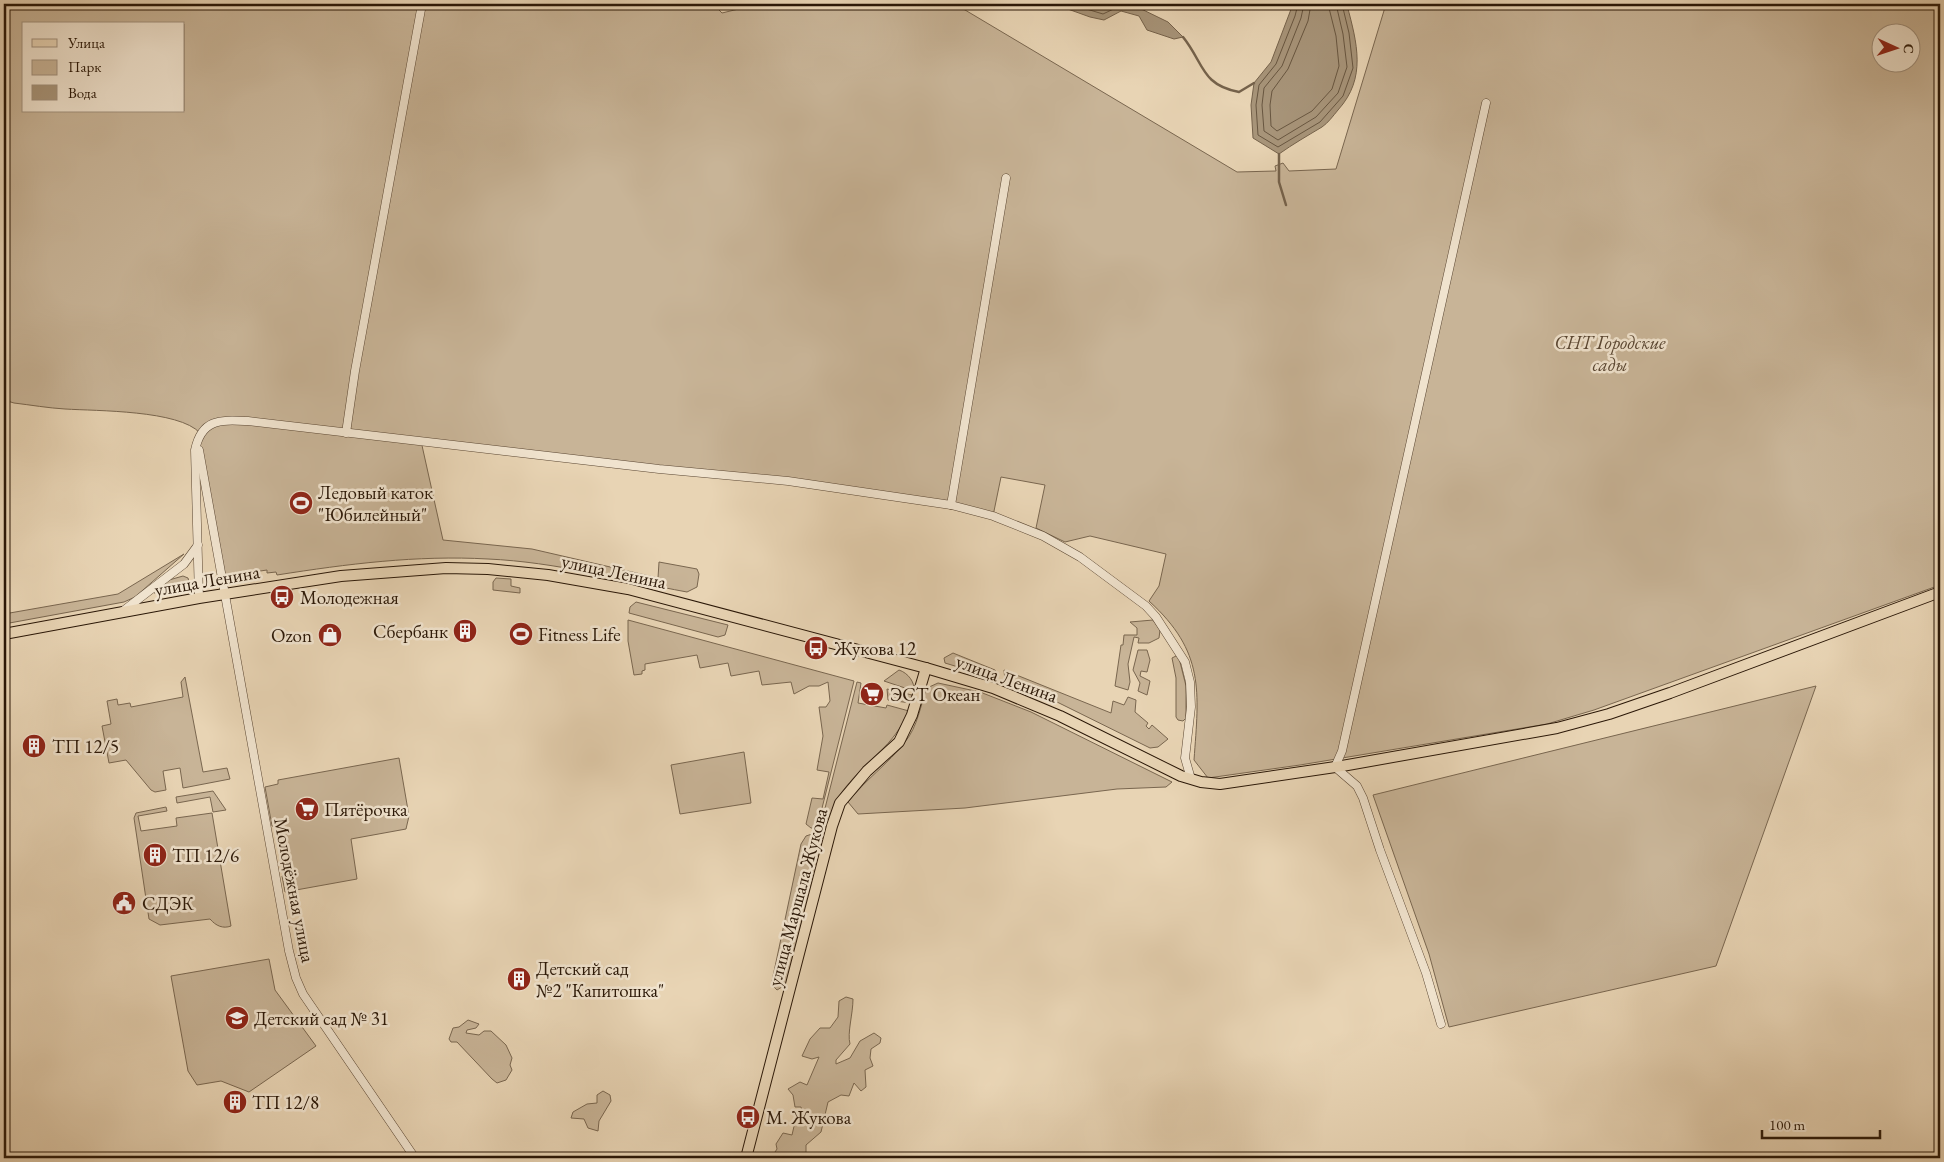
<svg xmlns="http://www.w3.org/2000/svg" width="1944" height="1162" font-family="'EB Garamond',serif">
<rect width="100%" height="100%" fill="#e8d4b4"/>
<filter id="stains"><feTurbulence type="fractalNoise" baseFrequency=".004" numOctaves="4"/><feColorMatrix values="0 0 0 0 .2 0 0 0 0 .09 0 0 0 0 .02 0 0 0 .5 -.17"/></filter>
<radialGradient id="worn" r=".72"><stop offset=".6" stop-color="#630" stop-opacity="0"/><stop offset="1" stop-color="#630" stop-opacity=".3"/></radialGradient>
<!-- green -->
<g fill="#c8b497" stroke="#79664f" fill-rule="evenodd">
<path d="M4,4H713L722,13L759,4H955L1237,172L1276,171L1275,166L1283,163L1289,171L1336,169L1386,4H1940V585L1594,710L1547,724L1300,765L1208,778L1194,760C1199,691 1205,652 1149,601L1159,586L1166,554L1090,536L1065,542L1036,528L1045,485L1001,477L993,516L973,510L844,490L421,441L443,540L532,549L658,578L659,562L697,569L699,574L697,587L687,592C621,580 556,562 488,559C417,555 347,564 277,575L276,572L267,573V570L247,573V578L225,584L197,441L200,433C179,410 97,411 65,409C48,408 31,405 14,403L4,400ZM24,24H184V111H24ZM1882,32H1912V62H1882Z"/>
<polygon points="184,554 135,597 124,602 4,624 4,614 118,594"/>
<polygon points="183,576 188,578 189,582 185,589 154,593 169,580"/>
<polygon points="496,578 511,579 511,586 520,588 520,593 493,590 493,582"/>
<polygon points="636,602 728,625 725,635 718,637 629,613 630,607"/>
<polygon points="628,620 854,681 817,828 811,828 806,824 812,798 823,799 829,772 817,770 823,736 819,707 826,707 830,701 828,682 819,686 809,686 794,694 791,682 762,685 759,671 731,676 728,663 700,668 697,655 645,664 645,670 642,671 642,674 634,675 628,641"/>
<polygon points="1153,620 1160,630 1159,638 1149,643 1138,643 1139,638 1134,637 1128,664 1130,682 1128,690 1115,686 1121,645 1123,645 1124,635 1137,635 1137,628 1130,622"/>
<polygon points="1138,650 1147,650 1150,660 1147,672 1141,671 1140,676 1150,681 1147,695 1138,691 1140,683 1133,670"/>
<polygon points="953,653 995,670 996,671 993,675 988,676 945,663 944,658"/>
<polygon points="1176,656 1179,658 1186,686 1186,718 1183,721 1178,720 1176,717 1176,678 1172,658"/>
<path d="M899,670C908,673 915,682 914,691L884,681Z"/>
<polygon points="1004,670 1111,713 1113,701 1124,705 1128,697 1136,700 1135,712 1148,723 1146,726 1149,729 1152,725 1168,739 1158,747 1150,748 1055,701 1005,681"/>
<polygon points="185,677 203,772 227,768 230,779 183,788 180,768 163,771 166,790 155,792 151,790 126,760 109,763 102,726 111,724 107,701 117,699 118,705 130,703 131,707 183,697 181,682"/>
<path d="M857,682L861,683L858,703L886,708L887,705L909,711C893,747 868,759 845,788C834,801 834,813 827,826L820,828Z"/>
<path d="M938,683L980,692L1031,712L1172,782L1166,787L1117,789L965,808L858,814L848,802C865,780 888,764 905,742C918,726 920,706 927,688Z"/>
<polygon points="1816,686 1716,966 1449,1027 1429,954 1373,795"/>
<polygon points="887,689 912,695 911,703 888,700"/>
<polygon points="744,752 751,803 680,814 671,765"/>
<polygon points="399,758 409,816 406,829 351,839 357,879 285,892 282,876 287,872 279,828 272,826 265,787 278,784 278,780"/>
<polygon points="213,791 226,810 213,812 210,797 177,803 176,797"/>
<path d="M166,807L167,811L138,816L141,831L177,826L176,818L212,813L231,926C223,929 216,926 210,919L160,925L149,919L134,818L136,813Z"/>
<polygon points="812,834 820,834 824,841 787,984 777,990 772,985 772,981 801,844 806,836"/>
<polygon points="269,959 275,990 316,1046 249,1092 221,1081 197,1085 188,1071 171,976"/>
<path d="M846,997L853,999C853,1014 847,1033 850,1044L836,1060V1064L850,1058L860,1041L874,1033L881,1038L880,1043L871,1049L870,1058L873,1066L865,1070L866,1087L861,1091L854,1083L849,1096L841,1095L828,1102L821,1132L806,1145V1158H771L777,1149L776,1144L783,1133L792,1135L795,1122L803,1115L801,1107H795L793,1095L788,1089L800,1082L807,1085L819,1057L812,1059L802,1056L810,1039L820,1028H830L838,1017L839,1001Z"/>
<polygon points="468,1020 479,1024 476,1028 467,1030 466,1033 479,1035 484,1031 491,1031 506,1045 512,1058 510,1065 512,1070 506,1080 497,1083 492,1079 457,1042 451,1042 449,1039 453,1028 459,1027"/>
<polygon points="603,1091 610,1095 611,1101 599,1121 598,1131 588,1128 584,1119 571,1118 573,1112 587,1104 597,1103 597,1095"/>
</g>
<!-- water -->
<g fill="#a79479" stroke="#75624b">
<polygon points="1066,4 1131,4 1168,22 1183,37 1174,39 1147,30 1139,16 1121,11 1104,20 1090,17 1065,8"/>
<path d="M1293,4L1347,5C1357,43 1367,78 1338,110C1333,116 1328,123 1322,127C1307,136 1293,144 1279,154L1253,138L1251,105L1254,83L1271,62Z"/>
</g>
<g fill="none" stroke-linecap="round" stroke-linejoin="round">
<!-- shore -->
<g stroke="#685640" stroke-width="1">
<polyline points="1070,4 1103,14 1120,6 1130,8 1131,4"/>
<polyline points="1298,4 1295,16 1276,64 1259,85 1256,105 1258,135 1278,147 1320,122 1343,96 1353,68 1349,33 1342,4"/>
<polyline points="1304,4 1301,18 1282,66 1264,88 1262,105 1264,131 1278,140 1316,117 1338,93 1347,67 1343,34 1336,4"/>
<polyline points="1311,4 1308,21 1288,69 1272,91 1270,105 1271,126 1277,131 1312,111 1332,89 1339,66 1336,36 1328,4"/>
</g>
<!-- stream -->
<g stroke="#75624b" stroke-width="2.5">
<path d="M1183,37C1204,63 1201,85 1239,92L1254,83"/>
<polyline points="1279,154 1279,182 1286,205"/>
</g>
<!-- minor casing -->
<g stroke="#5a4632" stroke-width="9">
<g id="minor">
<polyline points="346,433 355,371 422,4"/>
<polyline points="199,450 289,951 296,978 303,994 415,1158"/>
<polyline points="951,505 1006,178"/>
<path d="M199,598L195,450C202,418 221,420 248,421L659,469L788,481L951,505L993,516L1043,536L1080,557L1146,606L1156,617L1185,662L1190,682L1191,707L1185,758L1191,779"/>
<polyline points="123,611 184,564 198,545"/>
<polyline points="1441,1024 1426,973 1380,850 1363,798 1357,786 1335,767 1342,751 1486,103"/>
</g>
</g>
<!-- major casing -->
<g stroke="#2a1707" stroke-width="12">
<g id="major">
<polyline points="4,634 199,598 341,576 446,568 488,569 548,575 628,589 926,668 993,688 1060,716 1181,776 1201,782 1220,784 1342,766 1557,728 1609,714 1670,693 1940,592"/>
<polyline points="746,1158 832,826 840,803 867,771 899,742 912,715 926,668"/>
</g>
</g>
<!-- minor -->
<use href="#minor" stroke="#f0e3ce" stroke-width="8"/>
<!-- major -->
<use href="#major" stroke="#e8d4b4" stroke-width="10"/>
</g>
<!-- icons -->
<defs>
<g id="stadium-disc" transform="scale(1.25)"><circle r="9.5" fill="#8f2418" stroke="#f0e3ce"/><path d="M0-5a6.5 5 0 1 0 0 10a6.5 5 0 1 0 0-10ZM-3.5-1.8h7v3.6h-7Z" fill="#fff"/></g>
<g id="bus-disc" transform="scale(1.25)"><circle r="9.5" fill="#8f2418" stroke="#f0e3ce"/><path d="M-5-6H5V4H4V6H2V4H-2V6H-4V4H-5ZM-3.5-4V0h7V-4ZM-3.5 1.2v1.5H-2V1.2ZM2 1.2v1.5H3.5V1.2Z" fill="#fff"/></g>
<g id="building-disc" transform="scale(1.25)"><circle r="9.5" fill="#8f2418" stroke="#f0e3ce"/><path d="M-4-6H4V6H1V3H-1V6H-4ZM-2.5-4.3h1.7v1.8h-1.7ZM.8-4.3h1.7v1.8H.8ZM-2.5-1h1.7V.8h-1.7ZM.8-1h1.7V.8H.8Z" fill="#fff"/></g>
<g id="shop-disc" transform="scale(1.25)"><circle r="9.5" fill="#8f2418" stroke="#f0e3ce"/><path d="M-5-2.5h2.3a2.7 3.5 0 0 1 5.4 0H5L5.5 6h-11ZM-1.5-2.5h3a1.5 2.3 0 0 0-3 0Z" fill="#fff"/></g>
<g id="supermarket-disc" transform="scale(1.25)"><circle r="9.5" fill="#8f2418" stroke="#f0e3ce"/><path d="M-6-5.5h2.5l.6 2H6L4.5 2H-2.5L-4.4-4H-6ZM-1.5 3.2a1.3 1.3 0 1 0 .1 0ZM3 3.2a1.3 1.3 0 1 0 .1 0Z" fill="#fff"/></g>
<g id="civic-disc" transform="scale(1.25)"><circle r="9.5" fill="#8f2418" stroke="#f0e3ce"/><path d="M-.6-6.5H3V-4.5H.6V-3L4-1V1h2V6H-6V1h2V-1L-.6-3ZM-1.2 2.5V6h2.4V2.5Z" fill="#fff"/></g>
<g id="school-disc" transform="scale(1.25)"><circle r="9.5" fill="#8f2418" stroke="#f0e3ce"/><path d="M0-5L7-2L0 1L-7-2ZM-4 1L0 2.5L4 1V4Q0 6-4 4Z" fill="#fff"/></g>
</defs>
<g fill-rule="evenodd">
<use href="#stadium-disc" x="301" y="503"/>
<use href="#bus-disc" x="282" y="597"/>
<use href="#building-disc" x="465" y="631"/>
<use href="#stadium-disc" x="521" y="634"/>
<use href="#shop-disc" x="330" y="635"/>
<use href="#bus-disc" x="816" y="648"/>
<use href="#supermarket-disc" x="872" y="694"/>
<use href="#building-disc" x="34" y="746"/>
<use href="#supermarket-disc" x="307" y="809"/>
<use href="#building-disc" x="155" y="855"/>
<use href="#civic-disc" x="124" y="903"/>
<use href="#building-disc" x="519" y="979"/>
<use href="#school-disc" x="237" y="1018"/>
<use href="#building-disc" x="235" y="1102"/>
<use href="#bus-disc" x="748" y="1117"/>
</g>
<g text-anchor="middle" stroke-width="5" stroke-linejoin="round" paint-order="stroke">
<!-- park labels -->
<g font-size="19" font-style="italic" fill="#594632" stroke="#f0e3ce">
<text x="1610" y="349">СНТ Городские<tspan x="1610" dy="22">сады</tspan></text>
</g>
<!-- poi labels -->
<g font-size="19" fill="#2a1707" stroke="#f0e3ce" text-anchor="start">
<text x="318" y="499">Ледовый каток<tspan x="318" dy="22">"Юбилейный"</tspan></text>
<text x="300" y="604">Молодежная</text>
<text x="448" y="638" text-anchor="end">Сбербанк</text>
<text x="538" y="641">Fitness Life</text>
<text x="312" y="642" text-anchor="end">Ozon</text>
<text x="834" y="655">Жукова 12</text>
<text x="890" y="701">ЭСТ Океан</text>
<text x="52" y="753">ТП 12/5</text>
<text x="324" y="816">Пятёрочка</text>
<text x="172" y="862">ТП 12/6</text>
<text x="142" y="910">СДЭК</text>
<text x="536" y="975">Детский сад<tspan x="536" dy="22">№2 "Капитошка"</tspan></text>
<text x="254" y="1025">Детский сад № 31</text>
<text x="252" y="1109">ТП 12/8</text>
<text x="766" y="1124">М. Жукова</text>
</g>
<!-- street labels -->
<g font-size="19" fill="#2a1707" stroke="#f0e3ce">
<text transform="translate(614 571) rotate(12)" y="7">улица Ленина</text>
<text transform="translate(207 580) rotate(-10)" y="7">улица Ленина</text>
<text transform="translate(1007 678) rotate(20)" y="7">улица Ленина</text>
<text transform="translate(295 890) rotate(79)" y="7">Молодёжная улица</text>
<text transform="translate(797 897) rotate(-75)" y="7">улица Маршала Жукова</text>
</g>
</g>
<!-- margin -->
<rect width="1944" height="1162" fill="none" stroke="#e8d4b4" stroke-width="20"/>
<rect x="5" y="5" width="1934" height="1152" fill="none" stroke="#2a1707" stroke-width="2.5"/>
<rect x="10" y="10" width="1924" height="1142" fill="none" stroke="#2a1707"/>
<!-- legend -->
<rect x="22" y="22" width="162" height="90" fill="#f0e3ce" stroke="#a1917e"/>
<rect x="32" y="39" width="25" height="8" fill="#e8d4b4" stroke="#a1917e"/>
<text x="68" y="48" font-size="15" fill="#2a1707">Улица</text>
<rect x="32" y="60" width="25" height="15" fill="#c8b497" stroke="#a1917e"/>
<text x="68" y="72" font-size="15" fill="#2a1707">Парк</text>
<rect x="32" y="85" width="25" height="15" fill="#a79479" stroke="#a1917e"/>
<text x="68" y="98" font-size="15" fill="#2a1707">Вода</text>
<!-- north arrow -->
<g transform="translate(1896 48) rotate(93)"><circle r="24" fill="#f0e3ce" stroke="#a1917e"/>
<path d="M0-4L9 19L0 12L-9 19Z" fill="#8f2418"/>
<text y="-8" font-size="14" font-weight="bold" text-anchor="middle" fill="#2a1707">С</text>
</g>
<!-- scale -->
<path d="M1762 1130v8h118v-8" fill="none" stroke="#2a1707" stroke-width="2.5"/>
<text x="1769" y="1130" font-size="15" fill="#2a1707" stroke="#f0e3ce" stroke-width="4" paint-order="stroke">100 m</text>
<rect width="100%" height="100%" filter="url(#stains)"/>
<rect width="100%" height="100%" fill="url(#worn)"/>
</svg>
